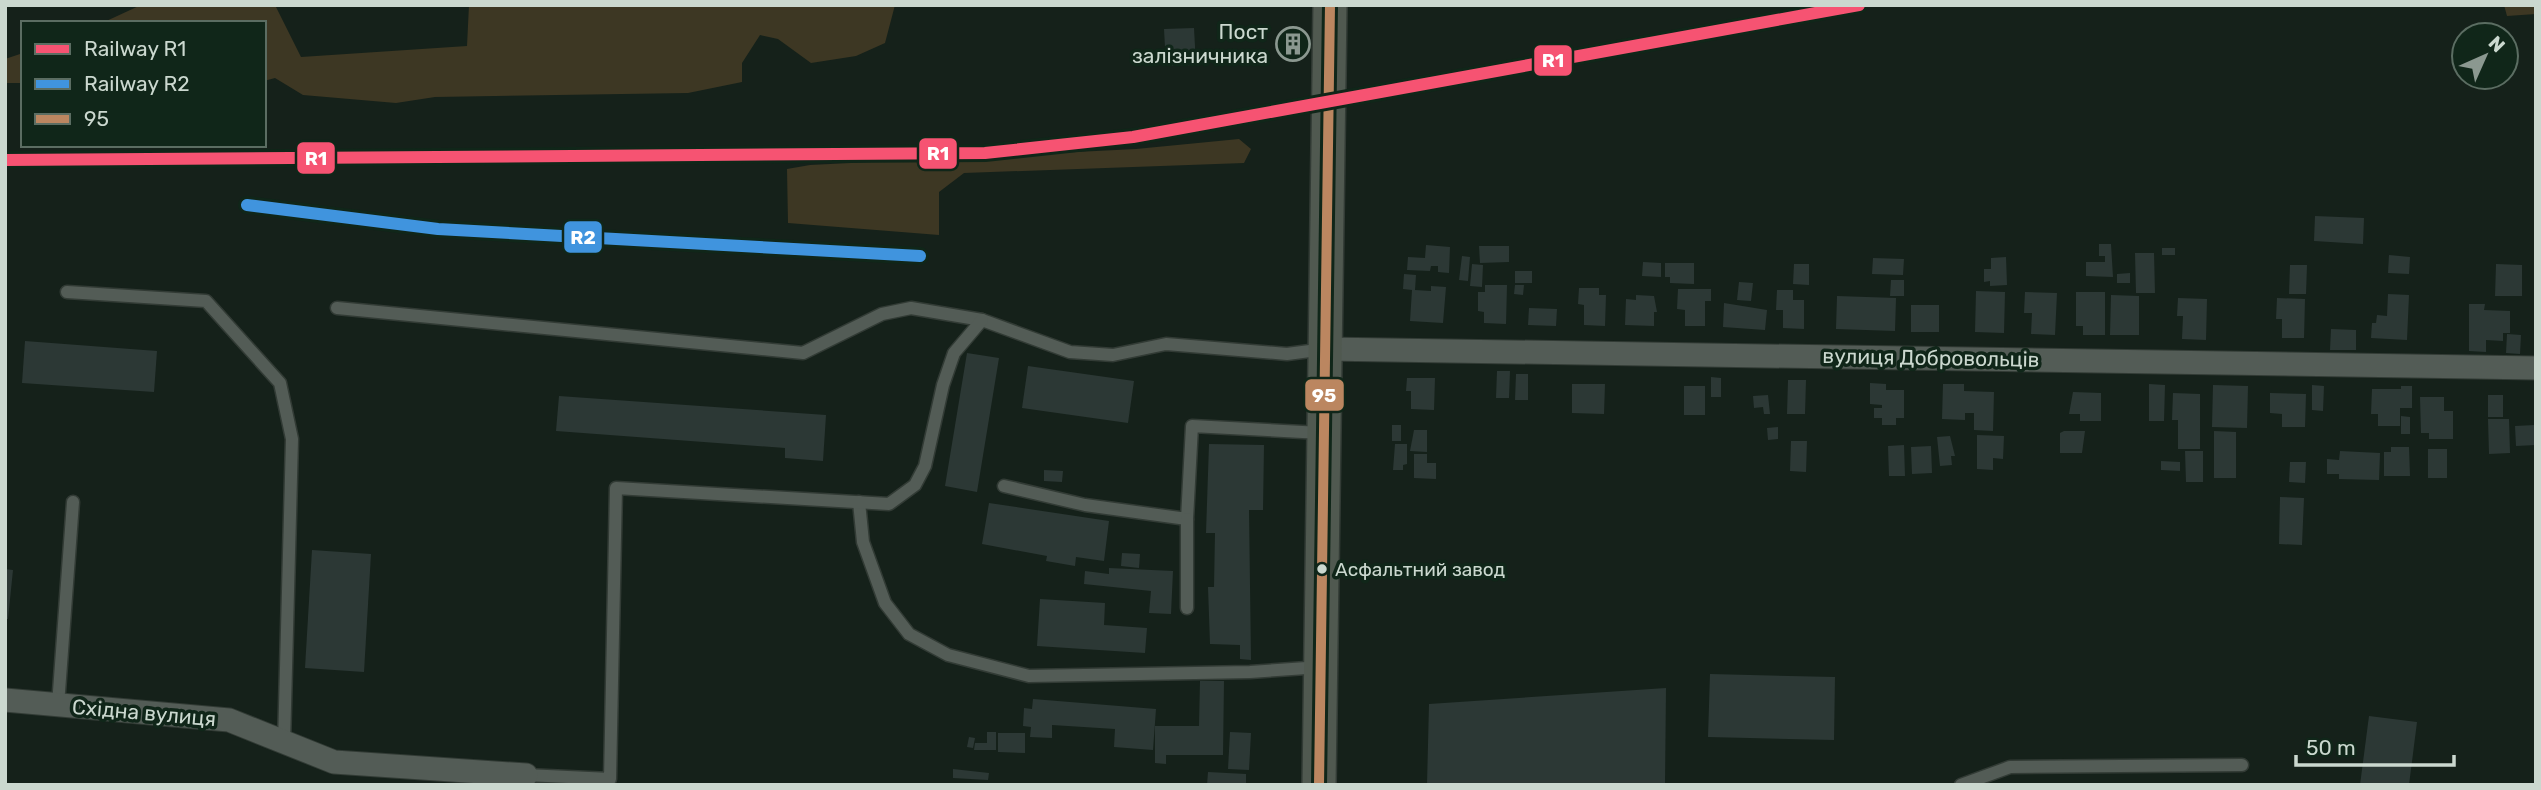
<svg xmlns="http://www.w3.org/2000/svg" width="2541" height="790" font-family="Rubik,sans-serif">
<rect width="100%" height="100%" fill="#15211a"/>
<!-- green -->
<g fill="#3d3723">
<polygon points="141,5 275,5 301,57 467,46 469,5 895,5 885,43 856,56 811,63 778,39 760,35 742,63 742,82 688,93 435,97 396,103 303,95 275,78 264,81 264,23 102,23"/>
<polygon points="2504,5 2536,5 2536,14 2507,16"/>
<polygon points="23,53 23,83 5,83 5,59"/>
<polygon points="1239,139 1251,149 1244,163 964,173 939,192 939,235 788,223 787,169 810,165 1136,149"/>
</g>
<!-- building -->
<g fill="#2c3835">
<polygon points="1194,28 1196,65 1166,66 1164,29"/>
<polygon points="1285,33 1302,34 1301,56 1284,55"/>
<polygon points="2315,216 2364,218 2363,244 2314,241"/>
<polygon points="2099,244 2111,244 2113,277 2086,276 2086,262 2105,262 2105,256 2099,256"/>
<polygon points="1426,245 1450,247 1449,273 1438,272 1438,266 1431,266 1430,271 1407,270 1408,257 1425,258"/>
<polygon points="1479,246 1509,246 1509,262 1480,263"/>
<rect x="2162" y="248" width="13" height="7"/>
<polygon points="2135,253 2154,253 2155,293 2136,293"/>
<polygon points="2389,255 2410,257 2409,274 2388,273"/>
<polygon points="1462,256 1470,257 1468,281 1459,280"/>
<polygon points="2006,257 2007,285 1990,286 1990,281 1984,282 1984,269 1991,269 1991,258"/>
<polygon points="1873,258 1904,259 1903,275 1872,274"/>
<polygon points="1643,262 1661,263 1661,277 1642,276"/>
<polygon points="1665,263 1694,263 1694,284 1670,283 1670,277 1665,277"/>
<polygon points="1472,264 1483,265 1482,287 1470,286"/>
<polygon points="1794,264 1809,264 1809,285 1793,284"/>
<polygon points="2496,264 2522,265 2522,296 2495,296"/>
<polygon points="2290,265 2307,265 2306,294 2289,294"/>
<rect x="1515" y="271" width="17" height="12"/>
<polygon points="2130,273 2130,283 2117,283 2117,274"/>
<polygon points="1404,274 1416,275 1415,290 1431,291 1431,286 1446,287 1443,323 1410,321 1412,290 1403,289"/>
<polygon points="1891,280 1904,280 1904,296 1890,296"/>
<polygon points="1739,282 1753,283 1751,301 1737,300"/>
<polygon points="1485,285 1507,285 1506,324 1484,323 1484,312 1478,311 1478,292 1485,292"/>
<polygon points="1515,285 1524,285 1523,295 1514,294"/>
<polygon points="1579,288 1599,288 1599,295 1606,295 1605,326 1584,325 1584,305 1578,304"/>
<polygon points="1678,289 1711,289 1711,301 1705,301 1705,326 1685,326 1685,310 1677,309"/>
<polygon points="1777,290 1793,290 1793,300 1804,300 1804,329 1783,328 1783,310 1776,310"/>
<polygon points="1976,291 2005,292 2004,333 1975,332"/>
<polygon points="2025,292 2057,293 2055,335 2031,334 2032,313 2024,313"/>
<polygon points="2076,292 2105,292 2105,335 2083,335 2083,326 2076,326"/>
<polygon points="2388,294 2409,295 2407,340 2371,338 2372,323 2376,323 2377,315 2387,316"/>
<polygon points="1636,295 1654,296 1657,312 1654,312 1654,326 1625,325 1626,299 1636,300"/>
<polygon points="2111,295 2139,296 2139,335 2110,335"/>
<polygon points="1837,296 1896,298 1895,331 1836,329"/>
<polygon points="2178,298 2207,299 2206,340 2182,339 2183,316 2177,316"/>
<polygon points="2277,298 2305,299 2304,338 2282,338 2282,319 2276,319"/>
<polygon points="1724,303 1767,310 1765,330 1723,327"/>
<polygon points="2469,304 2485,304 2484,310 2510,311 2510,333 2503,333 2503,341 2486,340 2486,352 2469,351"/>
<rect x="1911" y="305" width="28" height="27"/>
<polygon points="1529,308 1557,309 1556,326 1528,325"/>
<polygon points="2331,329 2356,330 2356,350 2330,350"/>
<polygon points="2507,334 2521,335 2520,354 2506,353"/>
<polygon points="25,341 157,351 154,392 22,383"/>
<polygon points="967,353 999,358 977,492 945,486"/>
<polygon points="1028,366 1134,381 1128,423 1022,408"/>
<polygon points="1497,371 1510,371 1509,398 1496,398"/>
<polygon points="1516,374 1528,374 1528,400 1515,400"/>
<polygon points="1711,377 1721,378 1721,397 1711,397"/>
<polygon points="1407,378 1435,378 1434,410 1411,409 1411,391 1406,391"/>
<polygon points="1788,380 1806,380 1805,414 1787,414"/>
<polygon points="1870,383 1886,384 1886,390 1904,390 1904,418 1896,418 1896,425 1882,425 1882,418 1874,418 1874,408 1882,408 1882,405 1870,404"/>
<polygon points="1572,384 1605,384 1604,414 1572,413"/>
<polygon points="1943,384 1964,384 1964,391 1994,392 1993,431 1974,430 1974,413 1965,413 1965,420 1942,419"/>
<polygon points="2149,384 2165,385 2164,421 2149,421"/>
<polygon points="2213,385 2248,386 2247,428 2212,427"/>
<polygon points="2312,385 2324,386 2323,411 2312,410"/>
<rect x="1684" y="386" width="21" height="29"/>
<polygon points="2401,386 2412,386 2412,408 2400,408 2400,426 2378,426 2378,414 2371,414 2372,389 2401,389"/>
<polygon points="2073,392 2101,393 2101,421 2080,421 2080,414 2069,414"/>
<polygon points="2173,393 2200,394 2200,449 2178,449 2178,420 2172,420"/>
<polygon points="2270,393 2306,394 2305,427 2282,427 2282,414 2270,413"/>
<polygon points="1768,395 1770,414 1764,414 1763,407 1754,408 1753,396"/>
<rect x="2488" y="395" width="15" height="22"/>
<polygon points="559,396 826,415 823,461 785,458 785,448 556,431"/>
<polygon points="2420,397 2444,397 2444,411 2453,411 2453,439 2429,439 2429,433 2421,433"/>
<polygon points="2401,416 2410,417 2410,434 2401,434"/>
<polygon points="2488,419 2509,419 2510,453 2489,454"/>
<rect x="1392" y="425" width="9" height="16"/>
<polygon points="2535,425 2536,445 2516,446 2515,426"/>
<polygon points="1778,427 1778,439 1768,440 1767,428"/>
<polygon points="1414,430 1427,430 1427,452 1410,451"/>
<polygon points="2064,431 2085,431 2082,453 2060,453 2060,433"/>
<polygon points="2214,431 2236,432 2236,478 2214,478"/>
<polygon points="1977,435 2004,436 2003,459 1993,458 1993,470 1977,469"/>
<polygon points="1950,436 1955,456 1951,456 1952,465 1940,466 1937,437"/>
<polygon points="1791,441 1807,441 1806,472 1790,471"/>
<polygon points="1209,444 1264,445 1263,510 1249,510 1251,660 1240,659 1240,645 1210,644 1208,587 1214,587 1215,533 1206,533"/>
<polygon points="1395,444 1407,444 1407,464 1403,465 1403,470 1393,470"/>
<polygon points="1904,445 1905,476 1889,476 1888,446"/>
<polygon points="1931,446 1932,473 1912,474 1911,447"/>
<polygon points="2391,447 2409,447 2410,476 2384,476 2384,452 2391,452"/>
<rect x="2428" y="449" width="19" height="29"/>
<polygon points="2185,451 2203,451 2203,482 2186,482"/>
<polygon points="2340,451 2380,453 2379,480 2339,479 2339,474 2327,474 2327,459 2339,460"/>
<polygon points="1414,454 1427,454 1427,463 1436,463 1436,479 1414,478"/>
<polygon points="2161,461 2180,462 2180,471 2161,470"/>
<polygon points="2290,462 2306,462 2305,483 2289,482"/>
<polygon points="1044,470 1063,471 1062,482 1044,481"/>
<polygon points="2280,497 2304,498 2302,545 2279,544"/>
<polygon points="989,503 1109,521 1104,561 1076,557 1075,566 1046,561 1047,556 982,544"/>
<polygon points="312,550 371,554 364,672 305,668"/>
<polygon points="1122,553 1140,554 1139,568 1121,566"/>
<polygon points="1109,568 1173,571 1171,614 1149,613 1151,591 1084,584 1085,571 1109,574"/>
<polygon points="5,569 13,570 8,619 5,619"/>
<polygon points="1040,599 1105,603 1104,625 1147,628 1145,653 1037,646"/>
<polygon points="1710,674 1835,677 1834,740 1708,737"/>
<polygon points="1200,681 1224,681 1223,755 1166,755 1166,764 1155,763 1155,726 1199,726"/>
<polygon points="1666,688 1665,785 1427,785 1429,704"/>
<polygon points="1033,699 1156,709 1153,750 1114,747 1115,729 1052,725 1052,738 1030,737 1031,727 1023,726 1024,708 1032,709"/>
<polygon points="2369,716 2417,722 2409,785 2360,785"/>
<polygon points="987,732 996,732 996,750 974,750 975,743 987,743"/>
<polygon points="1230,732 1251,733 1249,770 1228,769"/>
<polygon points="998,733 1025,733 1025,753 998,752"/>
<polygon points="969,737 975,738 973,748 967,747"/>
<polygon points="953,769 989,773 988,780 953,778"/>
<polygon points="1208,772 1246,774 1246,785 1207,785"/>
</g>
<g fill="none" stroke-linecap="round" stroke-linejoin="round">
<!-- service casing -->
<g stroke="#323b35" stroke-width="15">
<g id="service">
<polyline points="67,292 206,301 280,383 292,439 284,744"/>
<polyline points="337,308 803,353 882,314 911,308 982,320 1070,352 1113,355 1166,344 1287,354 1325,349"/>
<polyline points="1004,486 1085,505 1187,519 1192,426 1321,433"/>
<polyline points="859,502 863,542 885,603 909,634 948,655 1029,676 1250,672 1321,667"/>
<polyline points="1187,519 1187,608"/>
<polyline points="58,705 73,502"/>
<polyline points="526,775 610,779 616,488 889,504 915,485 925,466 943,385 954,353 982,320"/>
<polyline points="1961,785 2010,767 2242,765"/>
</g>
</g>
<!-- minor casing -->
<g stroke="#323b35" stroke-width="25">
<g id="minor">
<polyline points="1326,349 2536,368"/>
<polyline points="5,700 229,720 334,762 526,775"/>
</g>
</g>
<!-- secondary casing -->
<g stroke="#323b35" stroke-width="36">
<polyline id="secondary" points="1319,785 1330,5"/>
</g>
<!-- service -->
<use href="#service" stroke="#535c56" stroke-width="12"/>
<!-- minor -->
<use href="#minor" stroke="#535c56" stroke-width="23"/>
<!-- secondary -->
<use href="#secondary" stroke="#505950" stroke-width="33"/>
<!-- bus-1 casing -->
<g stroke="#102619" stroke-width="16">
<polyline id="bus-1" points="1319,785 1330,5"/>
</g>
<!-- bus-1 -->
<use href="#bus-1" stroke="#bb8660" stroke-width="10"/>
<!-- rail-1 casing -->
<g stroke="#102619" stroke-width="18">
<polyline id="rail-1" points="5,160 985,153 1133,137 1859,5"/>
</g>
<!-- rail-2 casing -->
<g stroke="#102619" stroke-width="18">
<polyline id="rail-2" points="247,205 438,229 920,256"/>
</g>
<!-- rail-1 -->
<use href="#rail-1" stroke="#f65372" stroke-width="12"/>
<!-- rail-2 -->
<use href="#rail-2" stroke="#4094de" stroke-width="12"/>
</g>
<!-- icons -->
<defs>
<g id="building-ring" transform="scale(1.75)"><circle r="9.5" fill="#102619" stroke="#8b9890" stroke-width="1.5"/><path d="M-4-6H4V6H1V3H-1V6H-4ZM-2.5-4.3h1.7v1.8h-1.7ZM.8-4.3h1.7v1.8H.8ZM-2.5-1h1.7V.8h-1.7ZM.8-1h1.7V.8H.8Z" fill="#8b9890"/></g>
</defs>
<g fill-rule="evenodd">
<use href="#building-ring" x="1293" y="44"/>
</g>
<!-- markers -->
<circle fill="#cbd8cf" stroke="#102619" stroke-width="2.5" cx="1322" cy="569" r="6"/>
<g text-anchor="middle" stroke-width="7" stroke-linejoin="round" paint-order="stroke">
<!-- bus labels -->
<g font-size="19" fill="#cbd8cf" stroke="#102619" text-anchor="start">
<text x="1335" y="576">Асфальтний завод</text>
</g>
<!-- poi labels -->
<g font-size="21" fill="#cbd8cf" stroke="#102619" text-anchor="end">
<text x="1268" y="39">Пост<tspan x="1268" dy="24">залізничника</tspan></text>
</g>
<!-- street labels -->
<g font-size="21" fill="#cbd8cf" stroke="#102619">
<text transform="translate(1931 358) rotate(1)" y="7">вулиця Добровольців</text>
<text transform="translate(144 713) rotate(5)" y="7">Східна вулиця</text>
</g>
</g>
<g stroke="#102619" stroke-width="2.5">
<rect x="1533" y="44" width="40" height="33" rx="7" fill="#f65372"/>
<rect x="918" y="137" width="40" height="33" rx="7" fill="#f65372"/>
<rect x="296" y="141" width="40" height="34" rx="7" fill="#f65372"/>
<rect x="563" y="220" width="40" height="34" rx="7" fill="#4094de"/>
<rect x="1304" y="378" width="41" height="34" rx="7" fill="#bb8660"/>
</g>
<g font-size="19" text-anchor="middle" font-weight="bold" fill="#fff">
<text x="1553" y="67">R1</text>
<text x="938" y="160">R1</text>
<text x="316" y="165">R1</text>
<text x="583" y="244">R2</text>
<text x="1324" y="402">95</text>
</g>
<!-- border -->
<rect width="2541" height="790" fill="none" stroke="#cbd8cf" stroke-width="14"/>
<!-- legend -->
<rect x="21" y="21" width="245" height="126" fill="#102619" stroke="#5b6d62" stroke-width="2"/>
<rect x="35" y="44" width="35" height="10" fill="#f65372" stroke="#5b6d62" stroke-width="2"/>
<text x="84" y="56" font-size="21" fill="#cbd8cf">Railway R1</text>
<rect x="35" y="79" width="35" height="10" fill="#4094de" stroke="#5b6d62" stroke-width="2"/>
<text x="84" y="91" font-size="21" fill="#cbd8cf">Railway R2</text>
<rect x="35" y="114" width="35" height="10" fill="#bb8660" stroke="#5b6d62" stroke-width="2"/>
<text x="84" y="126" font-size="21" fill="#cbd8cf">95</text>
<!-- north arrow -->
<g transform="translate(2485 56) rotate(45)"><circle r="33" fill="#102619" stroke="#5b6d62" stroke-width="2"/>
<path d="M0-5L12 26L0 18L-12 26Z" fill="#8b9890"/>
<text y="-10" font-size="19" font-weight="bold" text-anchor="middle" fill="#cbd8cf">N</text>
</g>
<!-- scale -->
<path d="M2296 755v10h158v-10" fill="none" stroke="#cbd8cf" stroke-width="3.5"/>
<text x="2306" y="755" font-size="21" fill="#cbd8cf" stroke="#102619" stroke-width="5" paint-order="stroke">50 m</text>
</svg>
